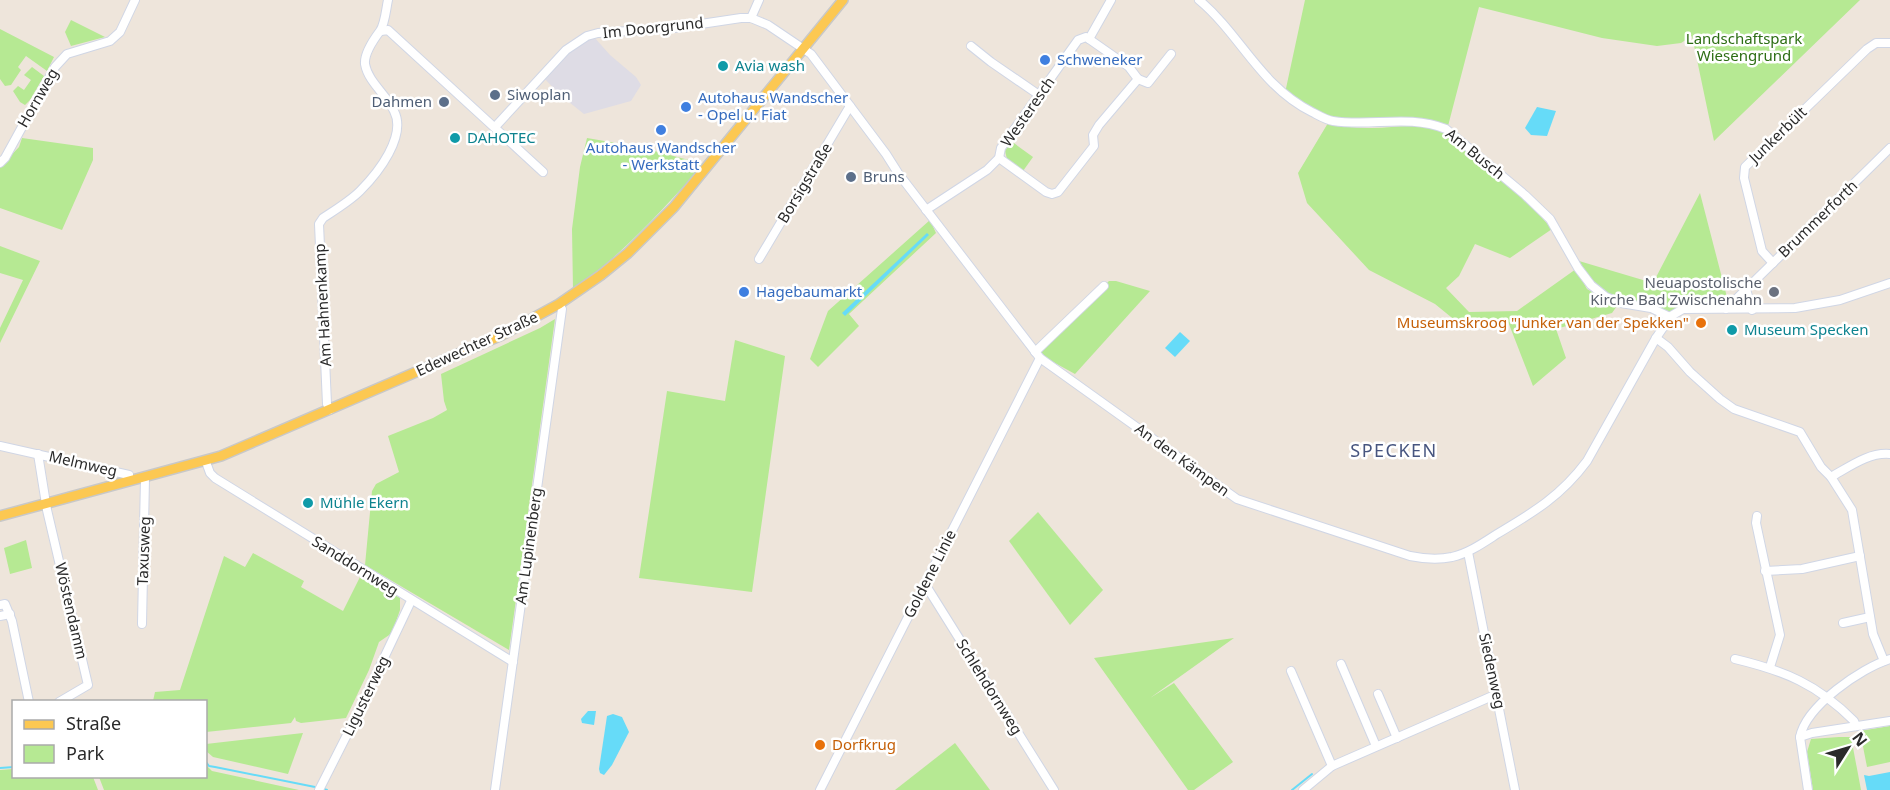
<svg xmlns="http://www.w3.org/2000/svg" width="1890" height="790" font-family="'Noto Sans',sans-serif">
<rect width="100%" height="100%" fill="#eee5db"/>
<!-- industrial -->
<polygon fill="#dedce5" points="594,37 610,55 636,77 641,85 631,101 584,114 559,94 545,79 563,57 577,45"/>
<!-- green -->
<g fill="#b6e993">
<polygon points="1305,0 1860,0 1714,141 1692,36 1681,43 1657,46 1602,38 1479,7 1448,126 1432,120 1414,118 1367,120 1331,118 1285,93"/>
<polygon points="71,20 105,37 71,46 65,32"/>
<polygon points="0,29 54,57 47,71 26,56 18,67 21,70 11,85 5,86 0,79"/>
<polygon points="32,67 44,76 30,100 25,105 20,102 13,91 18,86 24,90 31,80 24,75"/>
<path d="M1328,123C1341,126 1353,128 1367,128C1394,129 1415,121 1443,132L1521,194L1552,229L1510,258L1475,244L1459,276L1446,288L1469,312L1517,311L1576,269L1587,289L1617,306L1612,313L1556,329L1566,358L1533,386L1507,319L1462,326L1435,304L1369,270L1307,203L1298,173Z"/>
<polygon points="22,138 93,148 93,160 62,230 0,208 0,167 19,147"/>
<path d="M587,138L639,147L704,164C663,209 623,254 573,290L572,229L580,167Z"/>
<polygon points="1011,141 1033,157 1023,171 1007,159 1005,151"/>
<polygon points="1700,193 1728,301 1722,305 1668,313 1610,295 1594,283 1579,261 1653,283"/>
<polygon points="930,220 936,233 849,314 859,326 818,367 810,359 828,311"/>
<polygon points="0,246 40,261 0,343 0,328 23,280 0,273"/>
<polygon points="1109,281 1116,281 1150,291 1075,374 1035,352"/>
<polygon points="555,319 509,650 365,565 372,491 376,484 399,472 388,436 433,418 447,410 444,401 441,374 540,328"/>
<polygon points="735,340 785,356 752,592 639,578 667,391 725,401"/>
<polygon points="1038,512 1103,590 1070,625 1009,541"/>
<polygon points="26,540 32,568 10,574 4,548"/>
<polygon points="253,553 304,581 301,587 343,611 361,575 400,598 400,610 392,633 379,642 369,670 346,718 301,723 296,721 295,717 291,723 206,732 206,702 153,701 155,692 180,690 224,556 245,567"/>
<polygon points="1234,638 1150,698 1174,683 1233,762 1194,790 1188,790 1094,658"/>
<polygon points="1890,726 1890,762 1867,767 1860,731"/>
<polygon points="303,733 288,774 213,757 206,751 206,744"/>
<polygon points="1839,737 1851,737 1861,790 1813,790 1807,752 1811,739"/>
<polygon points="955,743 990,790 895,790"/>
<polygon points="206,765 212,771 299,790 104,790 99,777 206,776"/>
<polygon points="13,769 14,776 93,777 98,790 0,790 0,770"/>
</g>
<!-- water -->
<g fill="#66dbf8">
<polygon points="1537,107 1556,111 1547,136 1531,135 1525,128"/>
<polygon points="927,233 929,235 845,316 842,313"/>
<polygon points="1180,332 1190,341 1175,357 1165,348"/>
<polygon points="588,711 596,711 594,725 582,723 581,719"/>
<polygon points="613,714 622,717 629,732 612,765 604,775 600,773 599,769 607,716"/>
<polygon points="1890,772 1890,790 1867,790 1864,775 1869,776"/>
</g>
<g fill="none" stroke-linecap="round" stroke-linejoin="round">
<!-- stream -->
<g stroke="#66dbf8" stroke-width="2">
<polyline points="206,762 209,766 215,767 315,787"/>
<polyline points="0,768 14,767"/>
<polyline points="324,789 327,790"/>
<polyline points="1292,790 1312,774"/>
</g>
<!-- minor casing -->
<g stroke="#d0d6e5" stroke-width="10">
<g id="minor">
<path d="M1199,0C1241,35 1260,86 1312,112C1318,115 1326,120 1333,121C1372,127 1408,114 1446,129L1525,195L1550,219L1578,268L1591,285L1606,297L1621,303L1651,308L1670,317"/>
<polyline points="751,18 759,0"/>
<polyline points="381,31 388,30 543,172"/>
<polyline points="971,46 991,62 1039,95"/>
<polyline points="1138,79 1148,83 1171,54"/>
<path d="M495,127L566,50L587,36L598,33L674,28L741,18H751L768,25L811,54L886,154L898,173L1040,358L1237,499L1410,556C1425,559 1437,560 1452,557C1469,553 1483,543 1497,534C1534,512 1561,496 1587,461L1656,338L1671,316L1683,309L1795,308L1840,300L1890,283"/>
<polyline points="999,158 1046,192 1052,194 1058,192 1094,146 1093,135 1099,125 1138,79 1129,67 1089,39"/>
<polyline points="0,163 5,158 55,67 67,54 110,41 120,32 135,0"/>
<polyline points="926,210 987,170 999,158 1001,148 1078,40 1086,37 1089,39 1111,0"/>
<polyline points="759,259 850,106"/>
<polyline points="1773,263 1762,251 1744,178 1745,167 1867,49 1876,43 1890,43"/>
<polyline points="1746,289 1752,310"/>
<polyline points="1726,309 1890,148"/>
<path d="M1656,338L1668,347L1690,372L1720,399L1734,409L1800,432L1821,467L1831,477C1849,467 1869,452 1890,454"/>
<polyline points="1035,352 1104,286"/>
<path d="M330,410L327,404L319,224L323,218C335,210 350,201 360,191C378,173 407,136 394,111C387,95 368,82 365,64C364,53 374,39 380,31C385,24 386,9 388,0"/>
<polyline points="0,446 129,475"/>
<polyline points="38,454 47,510 88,685 59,702"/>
<polyline points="206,462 210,473 215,478 513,662"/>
<polyline points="1831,477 1852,510 1873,634 1884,661"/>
<polyline points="1757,516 1756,523 1780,635 1770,667"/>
<polyline points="1468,552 1515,790"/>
<polyline points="1765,571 1802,569 1860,556"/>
<polyline points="925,584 1054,790"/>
<polyline points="0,605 5,604 12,621 29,702"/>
<polyline points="0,616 10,614"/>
<polyline points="1843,623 1870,617"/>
<polyline points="142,624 145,478"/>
<path d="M1735,659C1785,671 1817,684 1854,721L1856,726"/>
<polyline points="1341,664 1376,746"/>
<polyline points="1291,671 1332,766"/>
<polyline points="1378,694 1397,738"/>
<path d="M1800,737C1806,706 1861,668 1890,659"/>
<polyline points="319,790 353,723 411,601"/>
<polyline points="495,790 562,309 559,304"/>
<polyline points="820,790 1040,358"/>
<polyline points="1303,790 1332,766 1497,694"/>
<polyline points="1808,790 1800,737 1812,733 1890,721"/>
</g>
</g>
<!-- major casing -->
<g stroke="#c8c8c8" stroke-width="12">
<polyline id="major" points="0,516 221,456 502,335 559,304 601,275 628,253 674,207 843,0"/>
</g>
<!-- minor -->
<use href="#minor" stroke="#fff" stroke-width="8"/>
<!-- major -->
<use href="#major" stroke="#fcc852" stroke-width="9"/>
</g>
<!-- markers -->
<g fill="#3f7fe0" stroke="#fff" stroke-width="2">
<circle cx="1045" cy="60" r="6"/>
<circle cx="686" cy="107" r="6"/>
<circle cx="661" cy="130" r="6"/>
<circle cx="744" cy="292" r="6"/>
</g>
<g fill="#0f9aa8" stroke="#fff" stroke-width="2">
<circle cx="723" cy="66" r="6"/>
<circle cx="455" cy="138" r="6"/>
<circle cx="1732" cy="330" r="6"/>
<circle cx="308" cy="503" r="6"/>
</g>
<g fill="#5c6f8a" stroke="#fff" stroke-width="2">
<circle cx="495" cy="95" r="6"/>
<circle cx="444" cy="102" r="6"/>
<circle cx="851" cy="177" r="6"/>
</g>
<circle fill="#6b7280" stroke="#fff" stroke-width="2" cx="1774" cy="292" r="6"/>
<g fill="#e8710a" stroke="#fff" stroke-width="2">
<circle cx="1701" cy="323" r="6"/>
<circle cx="820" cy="745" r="6"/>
</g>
<g text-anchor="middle" stroke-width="5" stroke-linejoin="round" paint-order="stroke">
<!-- street labels -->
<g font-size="15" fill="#2a2a2a" stroke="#fff">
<text transform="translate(653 28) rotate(-6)" y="5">Im Doorgrund</text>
<text transform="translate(38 98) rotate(-60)" y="5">Hornweg</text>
<text transform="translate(1028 112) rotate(-55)" y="5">Westeresch</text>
<text transform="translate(1778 135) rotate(-44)" y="5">Junkerbült</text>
<text transform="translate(1475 154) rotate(39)" y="5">Am Busch</text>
<text transform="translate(805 183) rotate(-59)" y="5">Borsigstraße</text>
<text transform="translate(1818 219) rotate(-44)" y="5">Brummerforth</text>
<text transform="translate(323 305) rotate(-93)" y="5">Am Hahnenkamp</text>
<text transform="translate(477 344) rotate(-25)" y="5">Edewechter Straße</text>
<text transform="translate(1182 460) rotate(36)" y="5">An den Kämpen</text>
<text transform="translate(83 464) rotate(13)" y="5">Melmweg</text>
<text transform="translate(529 546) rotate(-82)" y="5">Am Lupinenberg</text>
<text transform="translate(144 551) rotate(-88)" y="5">Taxusweg</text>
<text transform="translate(355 566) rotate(32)" y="5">Sanddornweg</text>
<text transform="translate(930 574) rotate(-63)" y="5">Goldene Linie</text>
<text transform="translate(71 611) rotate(77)" y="5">Wöstendamm</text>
<text transform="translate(1492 671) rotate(78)" y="5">Siedenweg</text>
<text transform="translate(989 687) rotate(58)" y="5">Schlehdornweg</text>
<text transform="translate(366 696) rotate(-64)" y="5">Ligusterweg</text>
</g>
<!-- park labels -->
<g font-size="15" fill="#2d6e14" stroke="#fff">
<text x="1744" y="44">Landschaftspark<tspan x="1744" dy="17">Wiesengrund</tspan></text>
</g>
<!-- shop labels -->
<g font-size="15" fill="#366cbe" stroke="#fff" text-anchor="start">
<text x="1057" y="65">Schweneker</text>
<text x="698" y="103">Autohaus Wandscher<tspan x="698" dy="17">- Opel u. Fiat</tspan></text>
<text x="661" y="153" text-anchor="middle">Autohaus Wandscher<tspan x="661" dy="17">- Werkstatt</tspan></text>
<text x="756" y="297">Hagebaumarkt</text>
</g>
<!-- culture labels -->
<g font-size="15" fill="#0d838f" stroke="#fff" text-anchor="start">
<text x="735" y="71">Avia wash</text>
<text x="467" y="143">DAHOTEC</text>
<text x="1744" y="335">Museum Specken</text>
<text x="320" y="508">Mühle Ekern</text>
</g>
<!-- service labels -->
<g font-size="15" fill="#4e5e75" stroke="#fff" text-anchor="start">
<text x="507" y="100">Siwoplan</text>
<text x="432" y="107" text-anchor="end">Dahmen</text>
<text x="863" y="182">Bruns</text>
</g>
<!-- worship labels -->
<g font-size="15" fill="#5b616d" stroke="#fff" text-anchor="end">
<text x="1762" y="288">Neuapostolische<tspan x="1762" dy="17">Kirche Bad Zwischenahn</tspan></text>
</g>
<!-- food labels -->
<g font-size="15" fill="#c56008" stroke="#fff" text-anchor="end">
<text x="1689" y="328">Museumskroog "Junker van der Spekken"</text>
<text x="832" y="750" text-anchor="start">Dorfkrug</text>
</g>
<!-- quarter labels -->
<g font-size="18" letter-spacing="1.5" fill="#47557f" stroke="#fff">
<text x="1394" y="457">SPECKEN</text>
</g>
</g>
<!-- legend -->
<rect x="12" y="700" width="195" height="78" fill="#ffffff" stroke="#aaaaaa" stroke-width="1.5"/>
<rect x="24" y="720" width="30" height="9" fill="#fcc852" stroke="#aaaaaa" stroke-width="1.5"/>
<text x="66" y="730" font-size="18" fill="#2a2a2a">Straße</text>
<rect x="24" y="745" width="30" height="18" fill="#b6e993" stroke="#aaaaaa" stroke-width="1.5"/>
<text x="66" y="760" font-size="18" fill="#2a2a2a">Park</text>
<!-- north arrow -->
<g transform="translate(1848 748) rotate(53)" stroke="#ffffff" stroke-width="4.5" paint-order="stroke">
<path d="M0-4.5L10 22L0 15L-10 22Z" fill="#2a2a2a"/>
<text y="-9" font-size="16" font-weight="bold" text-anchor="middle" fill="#2a2a2a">N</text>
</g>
</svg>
